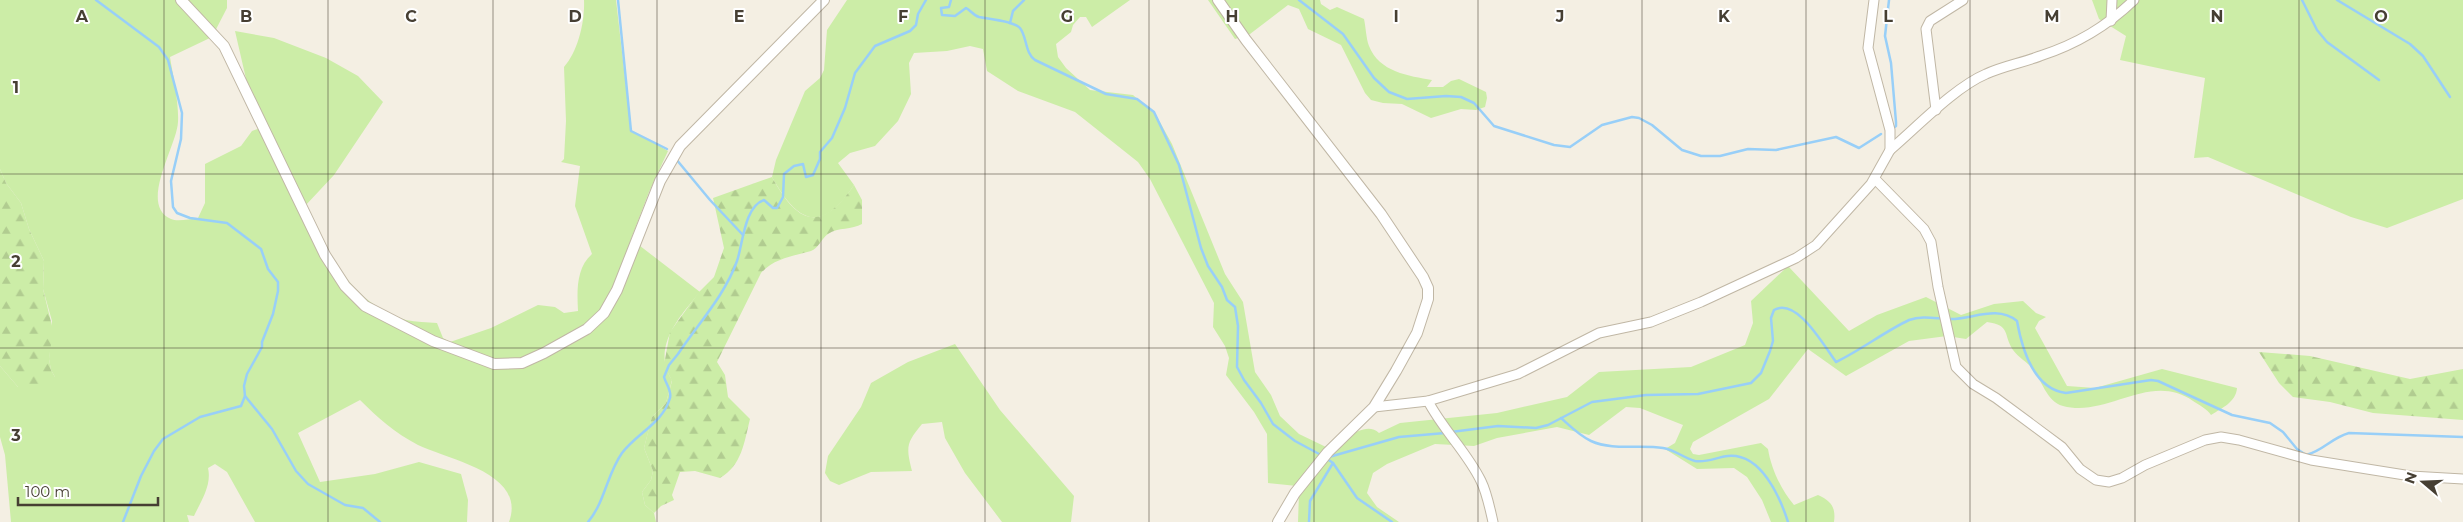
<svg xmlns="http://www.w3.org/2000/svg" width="2463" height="522" font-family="Montserrat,sans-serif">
<defs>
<pattern id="forest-firs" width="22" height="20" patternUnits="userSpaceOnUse" patternTransform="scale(1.25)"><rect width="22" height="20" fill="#cceda7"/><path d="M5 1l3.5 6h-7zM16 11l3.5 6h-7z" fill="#b1cc90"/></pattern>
</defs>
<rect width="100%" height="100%" fill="#f4efe3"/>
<!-- grass -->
<g fill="#cceda7">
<path d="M0,0H227V8L212,37L170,57C173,76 179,103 178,122C177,146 138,205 171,219C177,222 190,219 198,218L205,203V164L241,146L252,131L266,126L250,96L235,31L274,38L326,58L358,76L383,102L334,175L305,206C327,253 352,304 406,320C416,322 427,322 437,323L443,338L450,342L491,328L538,305L555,307L564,313L578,311C577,291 576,268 592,254L575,206L580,166L561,162L564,159L566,121L564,67C578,51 585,22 584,0H616L631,130L668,151L649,192L631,239L700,292C679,317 651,348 672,380L666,403L652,417L644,448L653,471L651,480L642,492L645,505L654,513L656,522H509C527,473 449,460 418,445C395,433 378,418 360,400L298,433L320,482L375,474L419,462L461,474L468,500L467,522H255L227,472L215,464L208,468C212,485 201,501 194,516L187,515L189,522H11L5,455L0,437V366L18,387L55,377L51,370L49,359L52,321L43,289L44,261L29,229L21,203L6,183L0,169Z"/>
<path d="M847,0H1130L1092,27L1086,17H1080L1073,25L1071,32L1056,44L1058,57L1066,68L1090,90L1133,95L1156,115L1172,144L1225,274L1243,302L1255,372L1271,395L1280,416L1299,434L1326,447C1342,443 1365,419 1379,433L1400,423L1497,413L1567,397L1599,372L1691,367L1745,345L1753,323L1751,301L1788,266L1849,331L1877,315L1926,297L1961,315L1994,304L2023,301L2036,313L2046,317L2039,321L2035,328L2067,386L2095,388L2162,369L2237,388C2236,402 2222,408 2211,415C2207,409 2199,405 2193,401C2150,371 2108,418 2063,406C2046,401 2042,380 2032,368C2027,362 2018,357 2013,350C2003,335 2011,325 1987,322L1966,339L1947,336L1909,341L1846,376L1808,349L1769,399L1693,442L1690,449L1693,454L1699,455L1761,443L1768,449C1771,468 1781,490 1794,505L1818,495C1831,501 1836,507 1834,522H1771L1762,500L1747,477L1734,468L1697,469L1665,449L1675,443L1683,425L1640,408L1626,407L1589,435L1557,427L1497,438L1474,446L1435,444L1387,464L1373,473L1367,493L1377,507L1399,522H1298L1299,493L1297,486L1268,483L1267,434L1254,412L1226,375L1229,358L1225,346L1213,327L1214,303L1150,179L1138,162L1075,112L1018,91L987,71L983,49L970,46L947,51L914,53L909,63L911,94L898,121L875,146L850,153L838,163L854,185C822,234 798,224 772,177L776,160L805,91L820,78L824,70L827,30Z"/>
<path d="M1208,0H1320L1321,4L1330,10L1337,7L1364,19C1366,28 1366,38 1369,46C1379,72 1409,76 1432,80L1427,87H1443L1451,81L1459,79L1486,92L1487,98L1485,107L1476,110L1461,109L1431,118L1402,104L1383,103L1371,100L1365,93L1341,45L1308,29L1299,9L1288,5L1250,34L1235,39Z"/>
<polygon points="2092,0 2463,0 2463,199 2387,228 2351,217 2208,157 2194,158 2205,78 2120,60 2126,36 2099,19"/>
<path d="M955,344L1000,410L1074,496L1071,522H1002L965,473L945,438L942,422L922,424C906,443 906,447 912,471L871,472L839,485L830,481L825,473L828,456L861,407L871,383L908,362Z"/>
</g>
<!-- forest -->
<g fill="url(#forest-firs)">
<polygon points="0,169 6,183 21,203 29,229 44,261 43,289 53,330 49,359 51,370 55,377 55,384 42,390 18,387 0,366"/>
<path d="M772,177C798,225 821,233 854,185L862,200V224C852,230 838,227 828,234C822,238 818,249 811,251C794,256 774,258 761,273L717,362L725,375L728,397L750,419C744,443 742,465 720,478L695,471L680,472L672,495L674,500L661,506L654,513L645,505L642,492L651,480L653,471L644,448L649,428L652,417L666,403L672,381L664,365L670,332L699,292L714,277L724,248L713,198Z"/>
<polygon points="2259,352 2310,356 2410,379 2463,369 2463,420 2373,413 2330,402 2293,397 2279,383"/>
</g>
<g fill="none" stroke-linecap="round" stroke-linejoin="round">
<!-- stream -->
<g stroke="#98cff8" stroke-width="2.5">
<polyline points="96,0 159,47 168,60 182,113 181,139 171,181 173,207 177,213 190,218 227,223 261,249 268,269 278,282 278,291 273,314 262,342 262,347 247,374 244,386 245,396 272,429 296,471 308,484 345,505 363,508 380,522"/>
<polyline points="618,0 631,131 667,149"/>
<path d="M951,0L949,7L941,8L942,15L955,16L966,8C970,10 973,15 979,17C988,19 1014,21 1020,28C1027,37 1025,53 1035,60L1106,94L1137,99L1154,112L1179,165L1201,248L1208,266L1222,287L1227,300L1235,307L1238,326L1237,367L1244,380L1261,403L1273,424L1295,441L1321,455"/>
<polyline points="1299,0 1343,34 1374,78 1389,92 1407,99 1446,96 1461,97 1474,103 1494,126 1554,145 1570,147 1602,125 1632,117 1639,118 1652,125 1682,150 1701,156 1720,156 1748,149 1776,150 1836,137 1859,148 1881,134"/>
<polyline points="1889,0 1885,36 1891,63 1896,122 1896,126 1892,129"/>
<polyline points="2302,0 2317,30 2327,42 2379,80"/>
<polyline points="2337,0 2410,44 2423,56 2450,97"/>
<polyline points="1010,23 1013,11 1024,0"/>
<polyline points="676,159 710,200 743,235"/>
<path d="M1561,418C1570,426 1580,436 1591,441C1613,451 1640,444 1663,448C1675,450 1684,458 1695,461C1707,463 1717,457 1728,456C1761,453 1780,497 1788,522"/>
<path d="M1451,432L1498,426L1536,428L1548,425L1592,402L1646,395L1698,394L1751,383L1761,373L1770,351L1773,341L1771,318L1774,310C1797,297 1824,346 1836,362C1861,350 1884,332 1909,320C1923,315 1937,319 1951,319C1973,319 1997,305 2017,321C2022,349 2033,389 2066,393L2151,380L2158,381L2232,415L2270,423L2283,432L2297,449L2306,455C2323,451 2331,438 2349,433L2463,437"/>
<polyline points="1329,457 1399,437 1445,433"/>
<polyline points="1326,458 1333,463 1357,498 1392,522"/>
<polyline points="123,522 141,476 154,451 163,439 200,417 241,406 245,396"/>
<path d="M588,522C605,502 607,474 622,453C637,433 663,423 670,398C672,391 666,384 664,377L669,365L678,354C698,324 725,295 737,261C743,244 744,207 764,200L773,208H777L783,197L784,174L794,166L803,164L806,177L813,175L820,159V152L832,138L845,108L855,73L875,46L910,31L916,25L918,14L926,0"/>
<polyline points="1309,522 1310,501 1333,463"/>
</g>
<!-- minor casing -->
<g stroke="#c0b7a5" stroke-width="11">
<g id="minor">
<polyline points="2111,21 2112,0"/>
<polyline points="1936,110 1926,29 1930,21 1963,0"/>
<path d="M1890,150C1917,127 1955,87 1986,74C2003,66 2022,63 2040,56C2077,44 2106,27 2134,0"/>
<polyline points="1875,179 1924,229 1931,242 1938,287 1956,367 1973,384 1996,398 2062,447 2080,469 2096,480 2109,482 2122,478 2145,465 2205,440 2221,437 2239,440 2311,460 2411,476 2463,479"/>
<path d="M1428,401C1443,430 1467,452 1481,481C1487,493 1490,509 1493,522"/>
<polyline points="1374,407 1428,401 1518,374 1599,333 1651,322 1701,302 1796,258 1816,245 1871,184 1890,150 1890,130 1868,48 1874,0"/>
</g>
</g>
<!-- tertiary casing -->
<g stroke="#c0b7a5" stroke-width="12">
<g id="tertiary">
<polyline points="181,0 224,46 325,255 345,286 365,306 433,341 494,364 522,363 544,353 587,329 604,313 617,290 660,181 680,146 824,0"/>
<polyline points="1218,0 1246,40 1381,214 1423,277 1428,288 1428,299 1417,333 1396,371 1374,407 1328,452 1295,493 1278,522"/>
</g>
</g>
<!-- minor -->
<use href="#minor" stroke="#fff" stroke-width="9"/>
<!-- tertiary -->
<use href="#tertiary" stroke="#fff" stroke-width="10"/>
</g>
<!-- grid -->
<path fill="none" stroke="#463f33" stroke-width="1" stroke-opacity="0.55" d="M164,0V522M328,0V522M493,0V522M657,0V522M821,0V522M985,0V522M1149,0V522M1314,0V522M1478,0V522M1642,0V522M1806,0V522M1970,0V522M2135,0V522M2299,0V522M0,174H2463M0,348H2463"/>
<g font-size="16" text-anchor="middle" font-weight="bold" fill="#463f33" stroke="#fff" stroke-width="4" stroke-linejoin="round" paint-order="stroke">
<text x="82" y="22">A</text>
<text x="246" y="22">B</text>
<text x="411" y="22">C</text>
<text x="575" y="22">D</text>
<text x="739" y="22">E</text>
<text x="903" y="22">F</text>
<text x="1067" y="22">G</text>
<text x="1232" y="22">H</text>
<text x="1396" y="22">I</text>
<text x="1560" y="22">J</text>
<text x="1724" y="22">K</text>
<text x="1888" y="22">L</text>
<text x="2052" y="22">M</text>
<text x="2217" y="22">N</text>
<text x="2381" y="22">O</text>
<text x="16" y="93">1</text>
<text x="16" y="267">2</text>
<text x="16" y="441">3</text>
</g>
<!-- north arrow -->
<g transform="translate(2423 482) rotate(289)" stroke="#ffffff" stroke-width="4" paint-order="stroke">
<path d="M0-4L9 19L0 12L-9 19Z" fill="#463f33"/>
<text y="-8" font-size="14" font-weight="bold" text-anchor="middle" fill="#463f33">N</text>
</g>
<!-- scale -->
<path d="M18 497v8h140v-8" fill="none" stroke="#463f33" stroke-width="2.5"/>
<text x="25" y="497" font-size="15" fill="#463f33" stroke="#ffffff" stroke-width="4" paint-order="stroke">100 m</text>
</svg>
